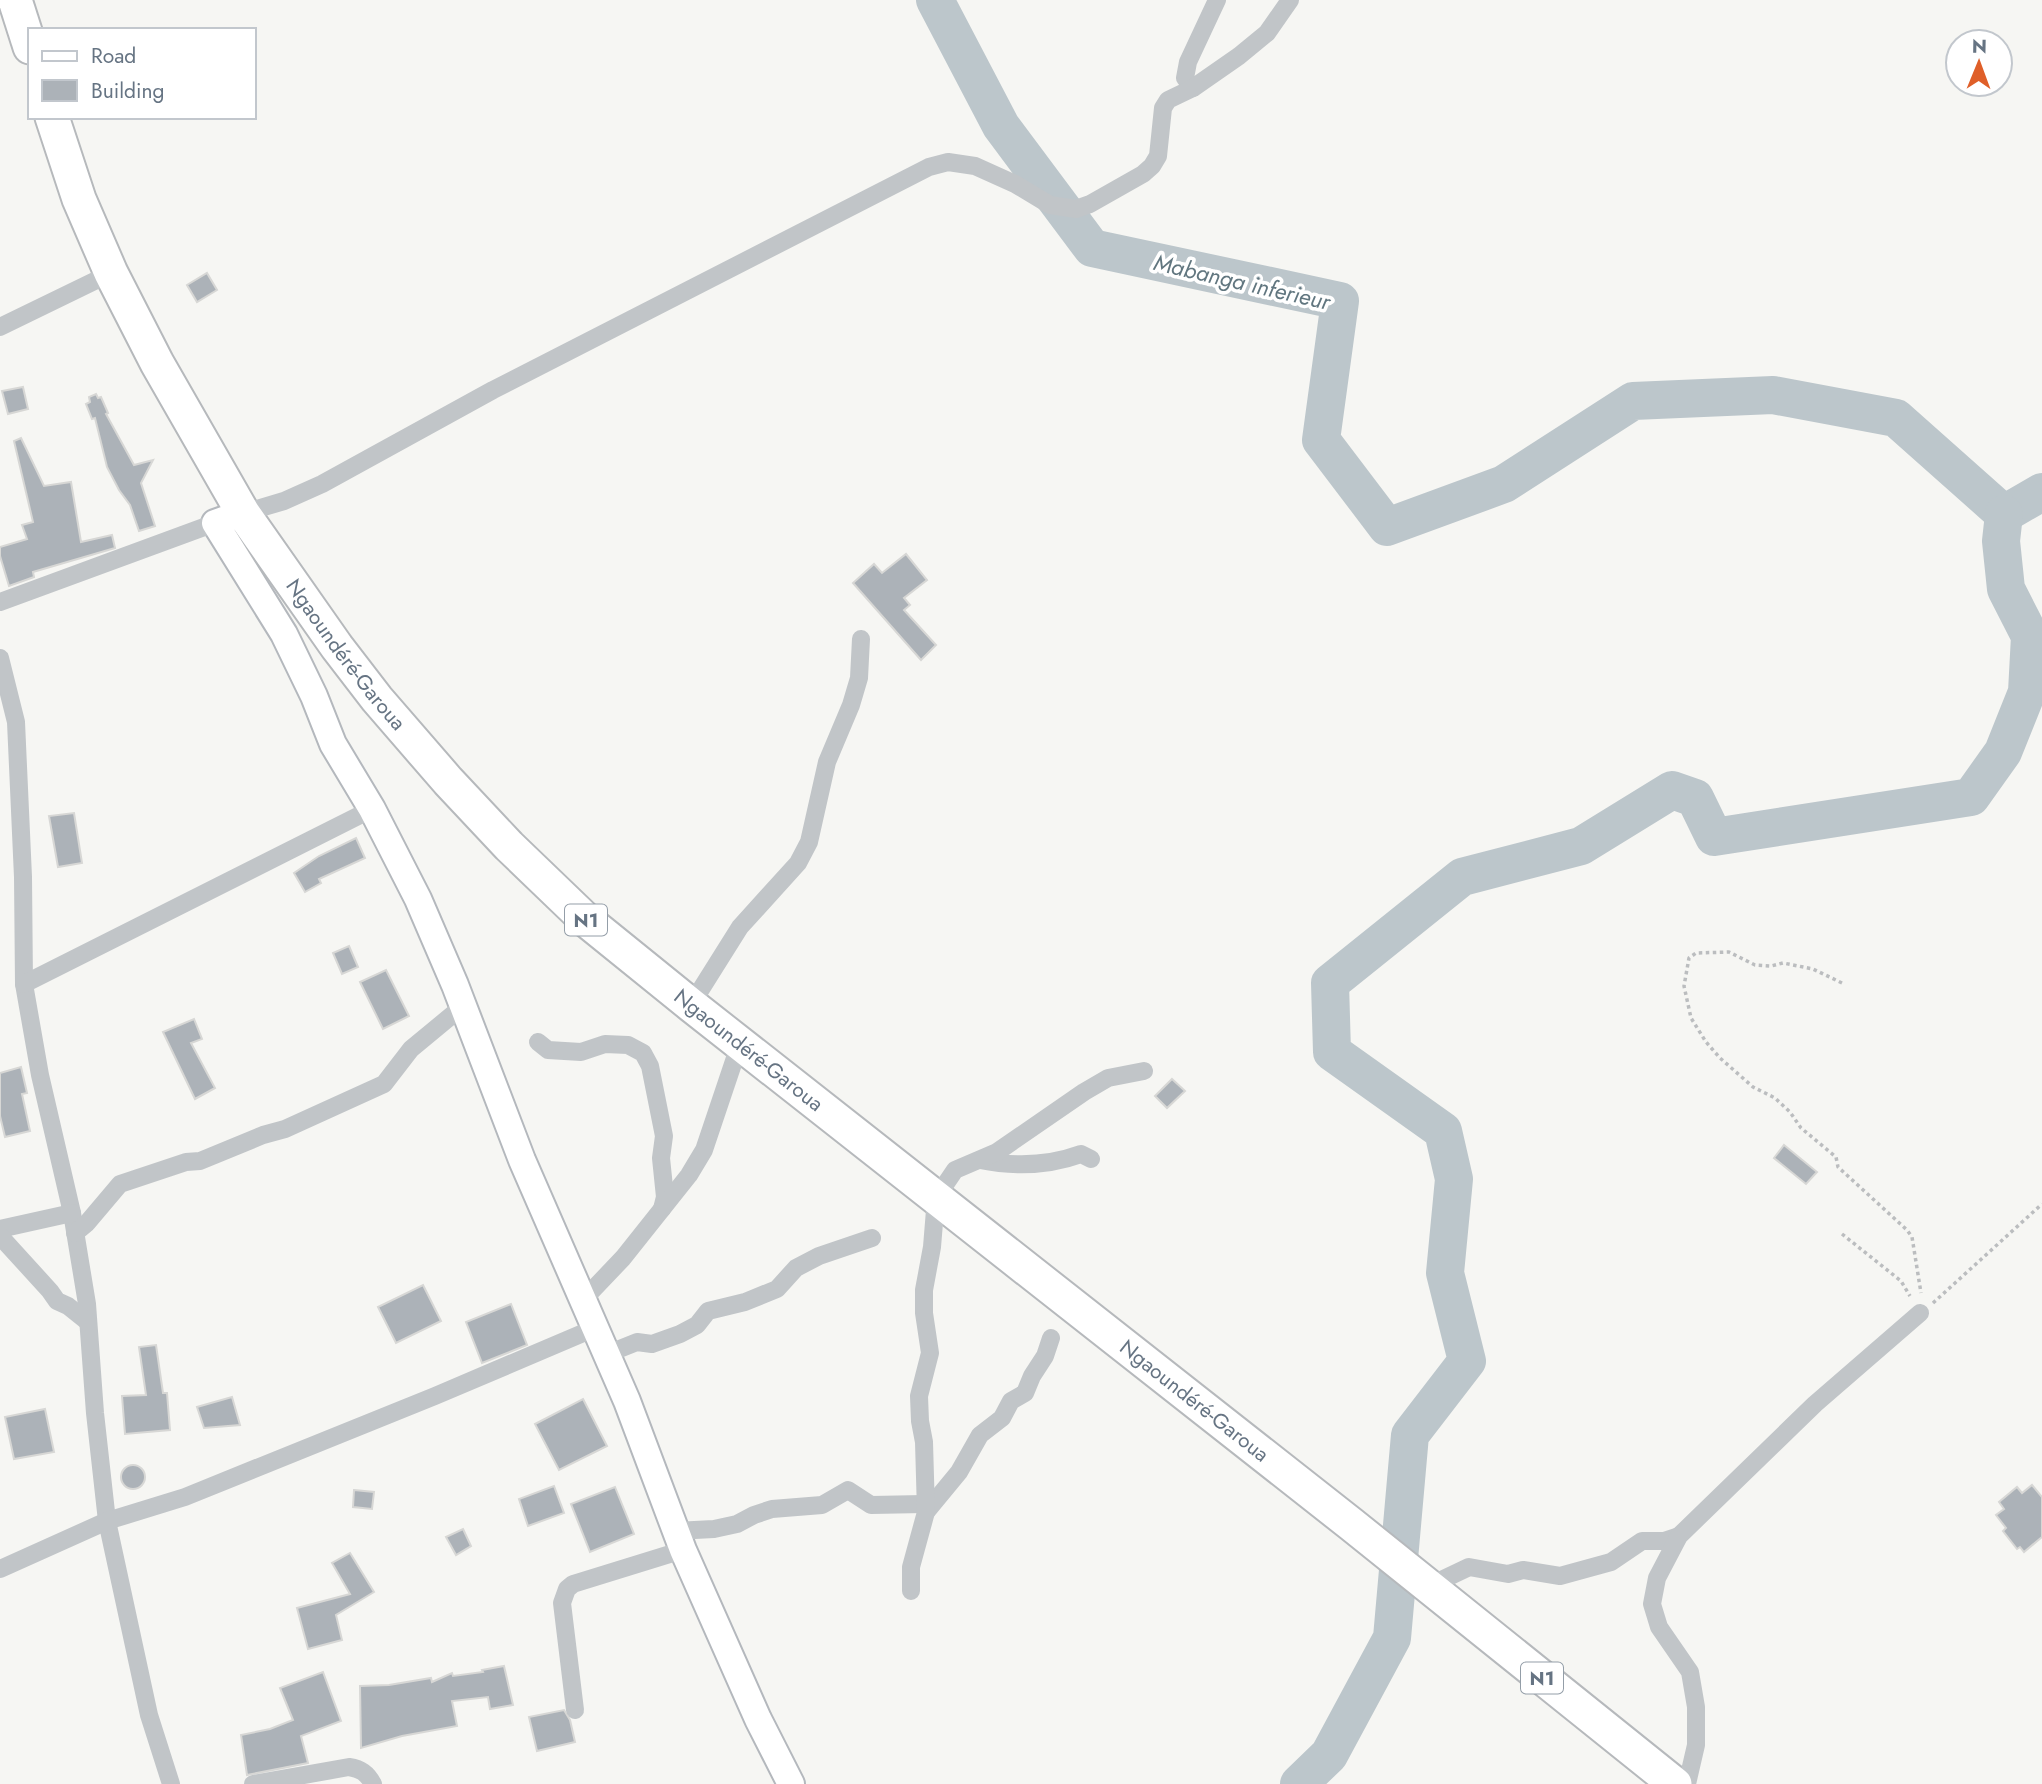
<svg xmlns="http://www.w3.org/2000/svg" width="2042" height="1784" font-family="Jost,sans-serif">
<rect width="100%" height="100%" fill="#f6f6f3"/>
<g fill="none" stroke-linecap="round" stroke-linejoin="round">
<!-- river -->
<g stroke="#bcc6cb" stroke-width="38">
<polyline points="935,0 1001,126 1092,248 1340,301 1321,440 1387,527 1504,484 1633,401 1773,395 1896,418 2004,514 2042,492"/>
<polyline points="1299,1784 1329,1755 1392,1638 1410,1435 1467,1361 1445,1273 1454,1179 1443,1131 1332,1052 1330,983 1462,877 1581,846 1672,790 1695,798 1714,837 1971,797 2003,752 2027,692 2030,636 2006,589 2001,541 2004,514"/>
</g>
</g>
<!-- building -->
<g fill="#acb2b8" stroke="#d7d7d5" stroke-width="2">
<polygon points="207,273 217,290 197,302 187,285"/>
<polygon points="23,387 28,409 8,414 2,391"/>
<polygon points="96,394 98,398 101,397 108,413 106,414 134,465 153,460 141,483 155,526 139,531 130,505 119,490 107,467 95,418 92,419 86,404 90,402 89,397"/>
<polygon points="21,438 44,486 71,482 81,542 112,535 115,548 33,572 34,577 9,586 0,556 0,547 27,539 22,525 33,522 14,441"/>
<polygon points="906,554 927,580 904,598 910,605 904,610 936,645 921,660 853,583 874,564 882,573"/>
<polygon points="74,813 82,863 58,867 49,816"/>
<polygon points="356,838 365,858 319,879 321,883 305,892 294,873 319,856"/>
<polygon points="349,946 358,967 342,974 333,953"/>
<polygon points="386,970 409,1016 383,1029 360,982"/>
<polygon points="194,1019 202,1039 191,1043 215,1088 195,1099 163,1032"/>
<polygon points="21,1067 27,1093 22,1094 30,1131 5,1137 0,1116 0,1073"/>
<polygon points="1172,1079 1185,1091 1167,1108 1155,1096"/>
<polygon points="1784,1145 1817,1172 1806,1184 1774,1158"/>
<polygon points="423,1285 441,1321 396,1343 378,1307"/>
<polygon points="511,1304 527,1345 482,1363 466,1322"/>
<polygon points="156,1345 163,1393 167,1393 170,1430 125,1434 122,1396 146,1395 139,1347"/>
<polygon points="232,1397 240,1425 204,1428 197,1407"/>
<polygon points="583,1399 607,1446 559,1470 535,1424"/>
<polygon points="45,1409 54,1452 14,1459 5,1417"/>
<circle cx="133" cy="1477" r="12"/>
<polygon points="2032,1485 2042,1497 2042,1537 2024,1552 2020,1547 2017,1549 2003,1531 2006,1528 1996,1515 2004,1509 1999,1502 2017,1487 2022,1493"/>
<polygon points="554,1486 564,1513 528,1526 519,1499"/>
<polygon points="615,1487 634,1534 590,1552 571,1504"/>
<polygon points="354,1490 374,1492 372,1509 353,1507"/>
<polygon points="463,1529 471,1546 456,1555 446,1537"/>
<polygon points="350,1553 374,1592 336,1615 342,1640 308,1649 297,1608 350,1594 332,1563"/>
<polygon points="504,1666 513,1705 490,1709 488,1697 452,1701 457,1726 402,1736 361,1748 360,1686 389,1685 431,1678 432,1682 452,1673 453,1676 483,1672 482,1670"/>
<polygon points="323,1672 341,1721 301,1736 308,1763 247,1775 241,1735 270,1729 293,1720 280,1688"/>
<polygon points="564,1710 570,1720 575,1742 537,1751 529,1717"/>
</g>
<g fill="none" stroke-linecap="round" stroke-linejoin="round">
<!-- secondary casing -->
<g stroke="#b4b8bd" stroke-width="30">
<polyline id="secondary" points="243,513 215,523 284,634 314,696 333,744 372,809 418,899 455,985 522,1160 627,1401 683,1550 758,1719 791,1784"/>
</g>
<!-- highway casing -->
<g stroke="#b6b9bc" stroke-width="37">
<g id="highway">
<polyline points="15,0 30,47"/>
<path id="s1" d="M52,117L79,199L111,273L157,363L243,513L337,647L377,699L448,781L509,846L586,920L691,1005L1351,1524L1675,1784"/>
</g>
</g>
<!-- path -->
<g stroke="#bbbdbf" stroke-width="3.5" stroke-dasharray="3.5 3.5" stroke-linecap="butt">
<polyline points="1842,983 1813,969 1783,963 1771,966 1755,965 1729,952 1696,953 1689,958 1684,986 1691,1018 1706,1042 1720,1058 1753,1087 1775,1098 1790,1112 1801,1128 1836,1157 1838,1167 1907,1230 1912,1237 1921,1293"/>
<polyline points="1842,1234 1901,1281 1910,1296"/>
<polyline points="1933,1303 2042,1204"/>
</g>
<!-- street -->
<g stroke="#c1c5c8" stroke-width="18">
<polyline points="1193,88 1185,78 1188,62 1217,0"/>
<polyline points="0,327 111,273"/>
<polyline points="243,513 284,501 322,484 493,390 929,167 948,162 975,166 1015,184 1050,205 1076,209 1090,204 1143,174 1152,166 1158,156 1163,108 1168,100 1193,88 1239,56 1267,33 1290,0"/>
<polyline points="0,602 215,523"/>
<polyline points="0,658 16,722 23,877 24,984 40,1075 72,1213 87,1304 95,1413 107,1521 149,1715 171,1784"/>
<polyline points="24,984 372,809"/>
<polyline points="691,1005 740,927 798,863 809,842 827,762 851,705 859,678 861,639"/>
<polyline points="538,1042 548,1050 581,1052 605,1044 628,1045 643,1053 650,1066 664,1136 661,1158 665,1197 662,1209"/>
<path d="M980,1160C1015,1167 1048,1166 1081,1154L1091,1159"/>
<polyline points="0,1229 72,1213"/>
<polyline points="75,1233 87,1223 120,1184 186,1162 200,1161 263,1135 285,1129 384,1084 411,1049 463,1006"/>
<polyline points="0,1236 50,1291 57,1301 68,1306 88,1322"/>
<polyline points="583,1300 623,1258 689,1175 704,1150 740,1043"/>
<polyline points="607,1354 637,1342 652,1344 680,1334 697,1325 708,1311 745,1302 777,1289 796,1268 819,1256 872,1238"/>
<polyline points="926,1512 959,1472 980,1435 1002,1418 1011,1401 1025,1393 1032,1376 1045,1356 1051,1338"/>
<polyline points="675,1531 714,1529 737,1524 754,1515 772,1509 822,1505 848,1490 871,1505 924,1504"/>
<polyline points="0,1569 107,1521 185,1497 435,1396 595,1328"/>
<polyline points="1427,1587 1469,1567 1508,1574 1523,1570 1560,1576 1611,1562 1642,1541 1664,1541 1679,1536"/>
<polyline points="911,1591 911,1567 926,1512 924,1442 920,1421 919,1396 930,1353 924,1313 924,1290 932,1247 936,1198 955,1170 997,1152 1084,1092 1108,1078 1144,1071"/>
<polyline points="575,1710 562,1603 567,1589 573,1584 683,1550"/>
<path d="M253,1784L349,1767C361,1769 367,1773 373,1784"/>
<polyline points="1687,1784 1696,1745 1696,1707 1690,1672 1659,1627 1652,1604 1657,1578 1679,1536 1815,1404 1920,1313"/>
</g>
<!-- secondary -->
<use href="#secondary" stroke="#fff" stroke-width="26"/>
<!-- highway -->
<use href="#highway" stroke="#fff" stroke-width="33"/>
</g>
<g text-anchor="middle" stroke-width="7" stroke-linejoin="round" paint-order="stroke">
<!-- shield labels -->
<g fill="#fff" stroke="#949ea8" stroke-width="2">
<rect x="565" y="904.5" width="42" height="31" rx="5"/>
<rect x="1521" y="1662.5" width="42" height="31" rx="5"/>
</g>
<g font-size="19" font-weight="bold" fill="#667483">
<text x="586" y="927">N1</text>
<text x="1542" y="1685">N1</text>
</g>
<!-- street labels -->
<g font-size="21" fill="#667483" stroke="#fff">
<text dy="7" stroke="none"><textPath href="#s1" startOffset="616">Ngaoundéré-Garoua</textPath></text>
<text dy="7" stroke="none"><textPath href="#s1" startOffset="1183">Ngaoundéré-Garoua</textPath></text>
<text dy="7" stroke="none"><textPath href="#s1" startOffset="1750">Ngaoundéré-Garoua</textPath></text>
</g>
<!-- water labels -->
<g font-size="23" font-style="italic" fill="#61767f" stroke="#fff">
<text transform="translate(1242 282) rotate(13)" y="8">Mabanga inferieur</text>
</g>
</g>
<!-- legend -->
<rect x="28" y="28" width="228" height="91" fill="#ffffff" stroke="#c2c7cd" stroke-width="2"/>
<rect x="42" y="51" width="35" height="10" fill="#ffffff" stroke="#c2c7cd" stroke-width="2"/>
<text x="91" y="63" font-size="21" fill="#667483">Road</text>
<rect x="42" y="80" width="35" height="21" fill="#acb2b8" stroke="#c2c7cd" stroke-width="2"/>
<text x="91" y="98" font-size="21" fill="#667483">Building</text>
<!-- north arrow -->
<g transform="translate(1979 63) rotate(1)"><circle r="33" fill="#ffffff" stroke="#c2c7cd" stroke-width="2"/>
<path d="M0-5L12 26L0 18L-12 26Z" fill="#df5f29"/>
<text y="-10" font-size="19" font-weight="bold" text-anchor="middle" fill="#667483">N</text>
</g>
</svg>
